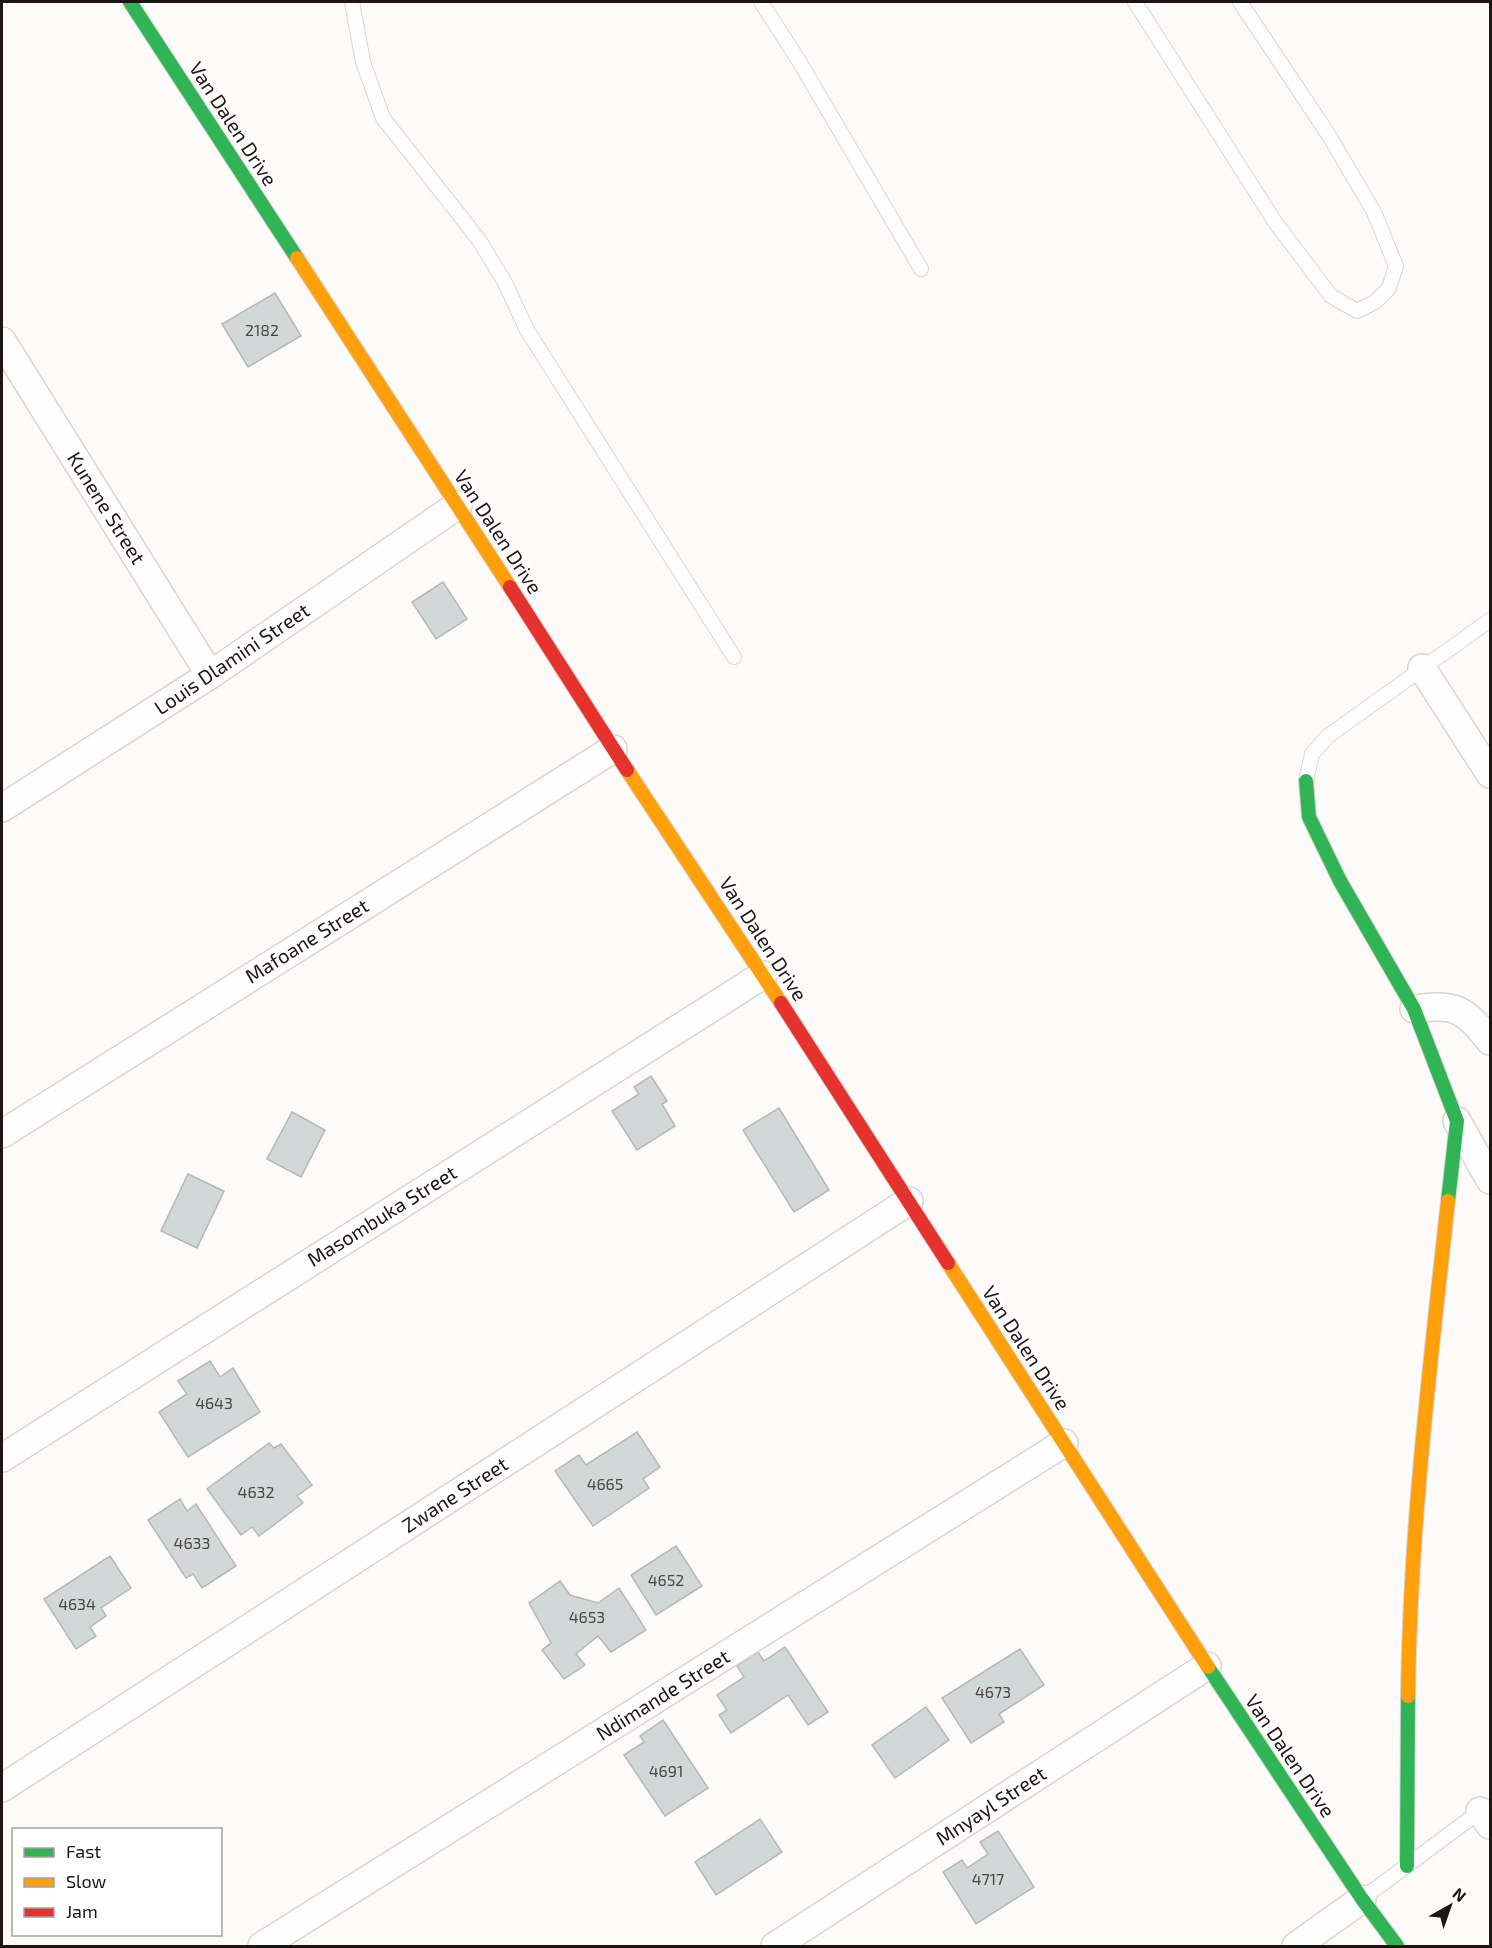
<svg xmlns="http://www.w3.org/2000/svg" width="1492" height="1948" font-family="'Exo 2',sans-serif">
<rect width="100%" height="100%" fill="#fdfbfa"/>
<!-- building -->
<g fill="#d4d7d7" stroke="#b6b8b8" stroke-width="1.5">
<polygon points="275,293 301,336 248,367 222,324"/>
<polygon points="443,582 467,619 436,639 412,602"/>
<polygon points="651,1076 667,1101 662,1104 675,1126 637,1150 612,1111 639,1094 634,1087"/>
<polygon points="779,1108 829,1190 794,1212 743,1130"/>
<polygon points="292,1112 325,1130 301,1177 267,1159"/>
<polygon points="188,1174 224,1191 197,1248 161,1231"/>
<polygon points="210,1361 220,1377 233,1368 260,1412 188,1457 159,1412 187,1394 178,1381"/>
<polygon points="637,1432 660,1467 643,1479 649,1488 593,1526 555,1471 579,1455 586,1465"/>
<polygon points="269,1443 274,1448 281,1444 312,1485 297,1496 303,1503 259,1536 252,1527 241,1535 207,1489"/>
<polygon points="180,1499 187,1511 196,1504 236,1566 202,1588 193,1574 186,1578 148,1520"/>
<polygon points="676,1546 702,1586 656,1615 631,1575"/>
<polygon points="110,1556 131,1588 101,1608 106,1616 90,1627 96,1636 76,1649 44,1599"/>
<polygon points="560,1581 570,1595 598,1603 619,1588 646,1630 611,1652 598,1636 576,1654 585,1665 564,1679 542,1650 551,1643 529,1603"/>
<polygon points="785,1647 828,1712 808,1725 788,1695 731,1733 719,1715 727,1710 717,1695 744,1677 737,1666 758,1652 764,1661"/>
<polygon points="1020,1649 1044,1685 999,1714 1004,1722 971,1743 942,1698"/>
<polygon points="926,1707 949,1740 895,1778 872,1745"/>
<polygon points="663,1720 708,1788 665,1816 624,1755 644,1742 640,1736"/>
<polygon points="760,1819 782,1852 716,1895 695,1862"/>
<polygon points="998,1831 1034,1887 976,1924 943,1872 962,1860 967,1868 988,1854 980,1842"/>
</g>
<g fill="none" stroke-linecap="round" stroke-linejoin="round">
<!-- lane casing -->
<g stroke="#dad4d2" stroke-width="16">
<g id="lane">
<polyline points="352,2 363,62 383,118 479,240 504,281 527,330 734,657"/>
<polyline points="761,2 799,61 921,269"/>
<polyline points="1135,2 1275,222 1331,296 1357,311 1375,302 1389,288 1396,266 1374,212 1328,134 1240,2"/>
<polyline points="1306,781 1312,754 1328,736 1490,620"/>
<polyline points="1362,1899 1483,1809"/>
</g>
</g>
<!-- street casing -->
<g stroke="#dad4d2" stroke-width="30">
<g id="street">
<polyline points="2,341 210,675"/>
<polyline points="1422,668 1490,774"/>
<polyline points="2,808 210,675 458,505"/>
<path d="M1414,1009C1456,1003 1464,1009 1490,1041"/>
<polyline points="1457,1121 1490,1180"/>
<polyline points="2,1134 613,749"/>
<polyline points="2,1458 763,975"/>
<polyline points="2,1788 909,1201"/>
<polyline points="1480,1811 1490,1825"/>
<polyline points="262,1946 1064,1443"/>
<polyline points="775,1946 1207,1666"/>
<polyline points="1296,1946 1362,1899"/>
</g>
</g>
<!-- fast casing -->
<g stroke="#dad4d2" stroke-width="16">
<g id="fast">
<polyline points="130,2 297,258"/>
<polyline points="1306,781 1309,817 1340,881 1414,1009 1457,1121 1448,1201"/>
<polyline points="1208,1667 1362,1899 1397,1946"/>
<polyline points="1407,1866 1408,1696"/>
</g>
</g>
<!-- slow casing -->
<g stroke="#dad4d2" stroke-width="16">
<g id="slow">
<polyline points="297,258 510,587"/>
<polyline points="627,770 781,1003"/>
<polyline points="948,1263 1208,1667"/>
<path d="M1408,1696C1410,1530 1430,1366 1448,1201"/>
</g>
</g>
<!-- jam casing -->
<g stroke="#dad4d2" stroke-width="16">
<g id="jam">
<polyline points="510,587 627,770"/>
<polyline points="781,1003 948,1263"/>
</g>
</g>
<!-- lane -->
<use href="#lane" stroke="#fffefe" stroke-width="14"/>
<!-- street -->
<use href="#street" stroke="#fffefe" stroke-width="27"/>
<!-- fast -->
<use href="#fast" stroke="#30b455" stroke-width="14"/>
<!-- slow -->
<use href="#slow" stroke="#ff9f0a" stroke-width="14"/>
<!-- jam -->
<use href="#jam" stroke="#e5322d" stroke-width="14"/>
</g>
<g text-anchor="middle" stroke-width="4.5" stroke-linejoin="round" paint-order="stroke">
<!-- number labels -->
<g font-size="16" fill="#4a4644">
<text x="262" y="336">2182</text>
<text x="214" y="1409">4643</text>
<text x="605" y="1490">4665</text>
<text x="256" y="1498">4632</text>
<text x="192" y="1549">4633</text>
<text x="666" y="1586">4652</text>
<text x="77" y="1610">4634</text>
<text x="587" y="1623">4653</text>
<text x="993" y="1698">4673</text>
<text x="666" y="1777">4691</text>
<text x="988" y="1885">4717</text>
</g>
<!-- street labels -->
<g font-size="20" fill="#1c1513" stroke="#fff">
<text transform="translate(233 124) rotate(57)" y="7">Van Dalen Drive</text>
<text transform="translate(106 508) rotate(58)" y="7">Kunene Street</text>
<text transform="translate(498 532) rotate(57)" y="7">Van Dalen Drive</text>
<text transform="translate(232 659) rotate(-34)" y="7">Louis Dlamini Street</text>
<text transform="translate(763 939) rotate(57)" y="7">Van Dalen Drive</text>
<text transform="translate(307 941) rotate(-32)" y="7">Mafoane Street</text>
<text transform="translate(382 1216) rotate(-32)" y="7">Masombuka Street</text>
<text transform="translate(1026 1348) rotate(57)" y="7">Van Dalen Drive</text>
<text transform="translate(455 1495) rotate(-33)" y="7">Zwane Street</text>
<text transform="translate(663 1695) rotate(-32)" y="7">Ndimande Street</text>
<text transform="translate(1290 1756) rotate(56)" y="7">Van Dalen Drive</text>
<text transform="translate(991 1806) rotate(-33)" y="7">Mnyayl Street</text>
</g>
</g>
<!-- border -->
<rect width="1492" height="1948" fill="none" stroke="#1c1513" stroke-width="6"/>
<!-- legend -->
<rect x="12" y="1828" width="210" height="108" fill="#ffffff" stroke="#a4a1a1" stroke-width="1.5"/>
<rect x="24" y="1848" width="30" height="9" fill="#30b455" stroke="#a4a1a1" stroke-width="1.5"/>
<text x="66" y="1858" font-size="18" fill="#1c1513">Fast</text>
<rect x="24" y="1878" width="30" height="9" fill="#ff9f0a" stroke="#a4a1a1" stroke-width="1.5"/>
<text x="66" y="1888" font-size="18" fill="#1c1513">Slow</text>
<rect x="24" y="1908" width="30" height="9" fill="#e5322d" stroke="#a4a1a1" stroke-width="1.5"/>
<text x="66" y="1918" font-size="18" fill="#1c1513">Jam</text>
<!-- north arrow -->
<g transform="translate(1450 1906) rotate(40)" stroke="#ffffff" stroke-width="4.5" paint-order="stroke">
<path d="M0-4.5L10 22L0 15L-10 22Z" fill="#1c1513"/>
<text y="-9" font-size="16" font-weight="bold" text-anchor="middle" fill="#1c1513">N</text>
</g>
</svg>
